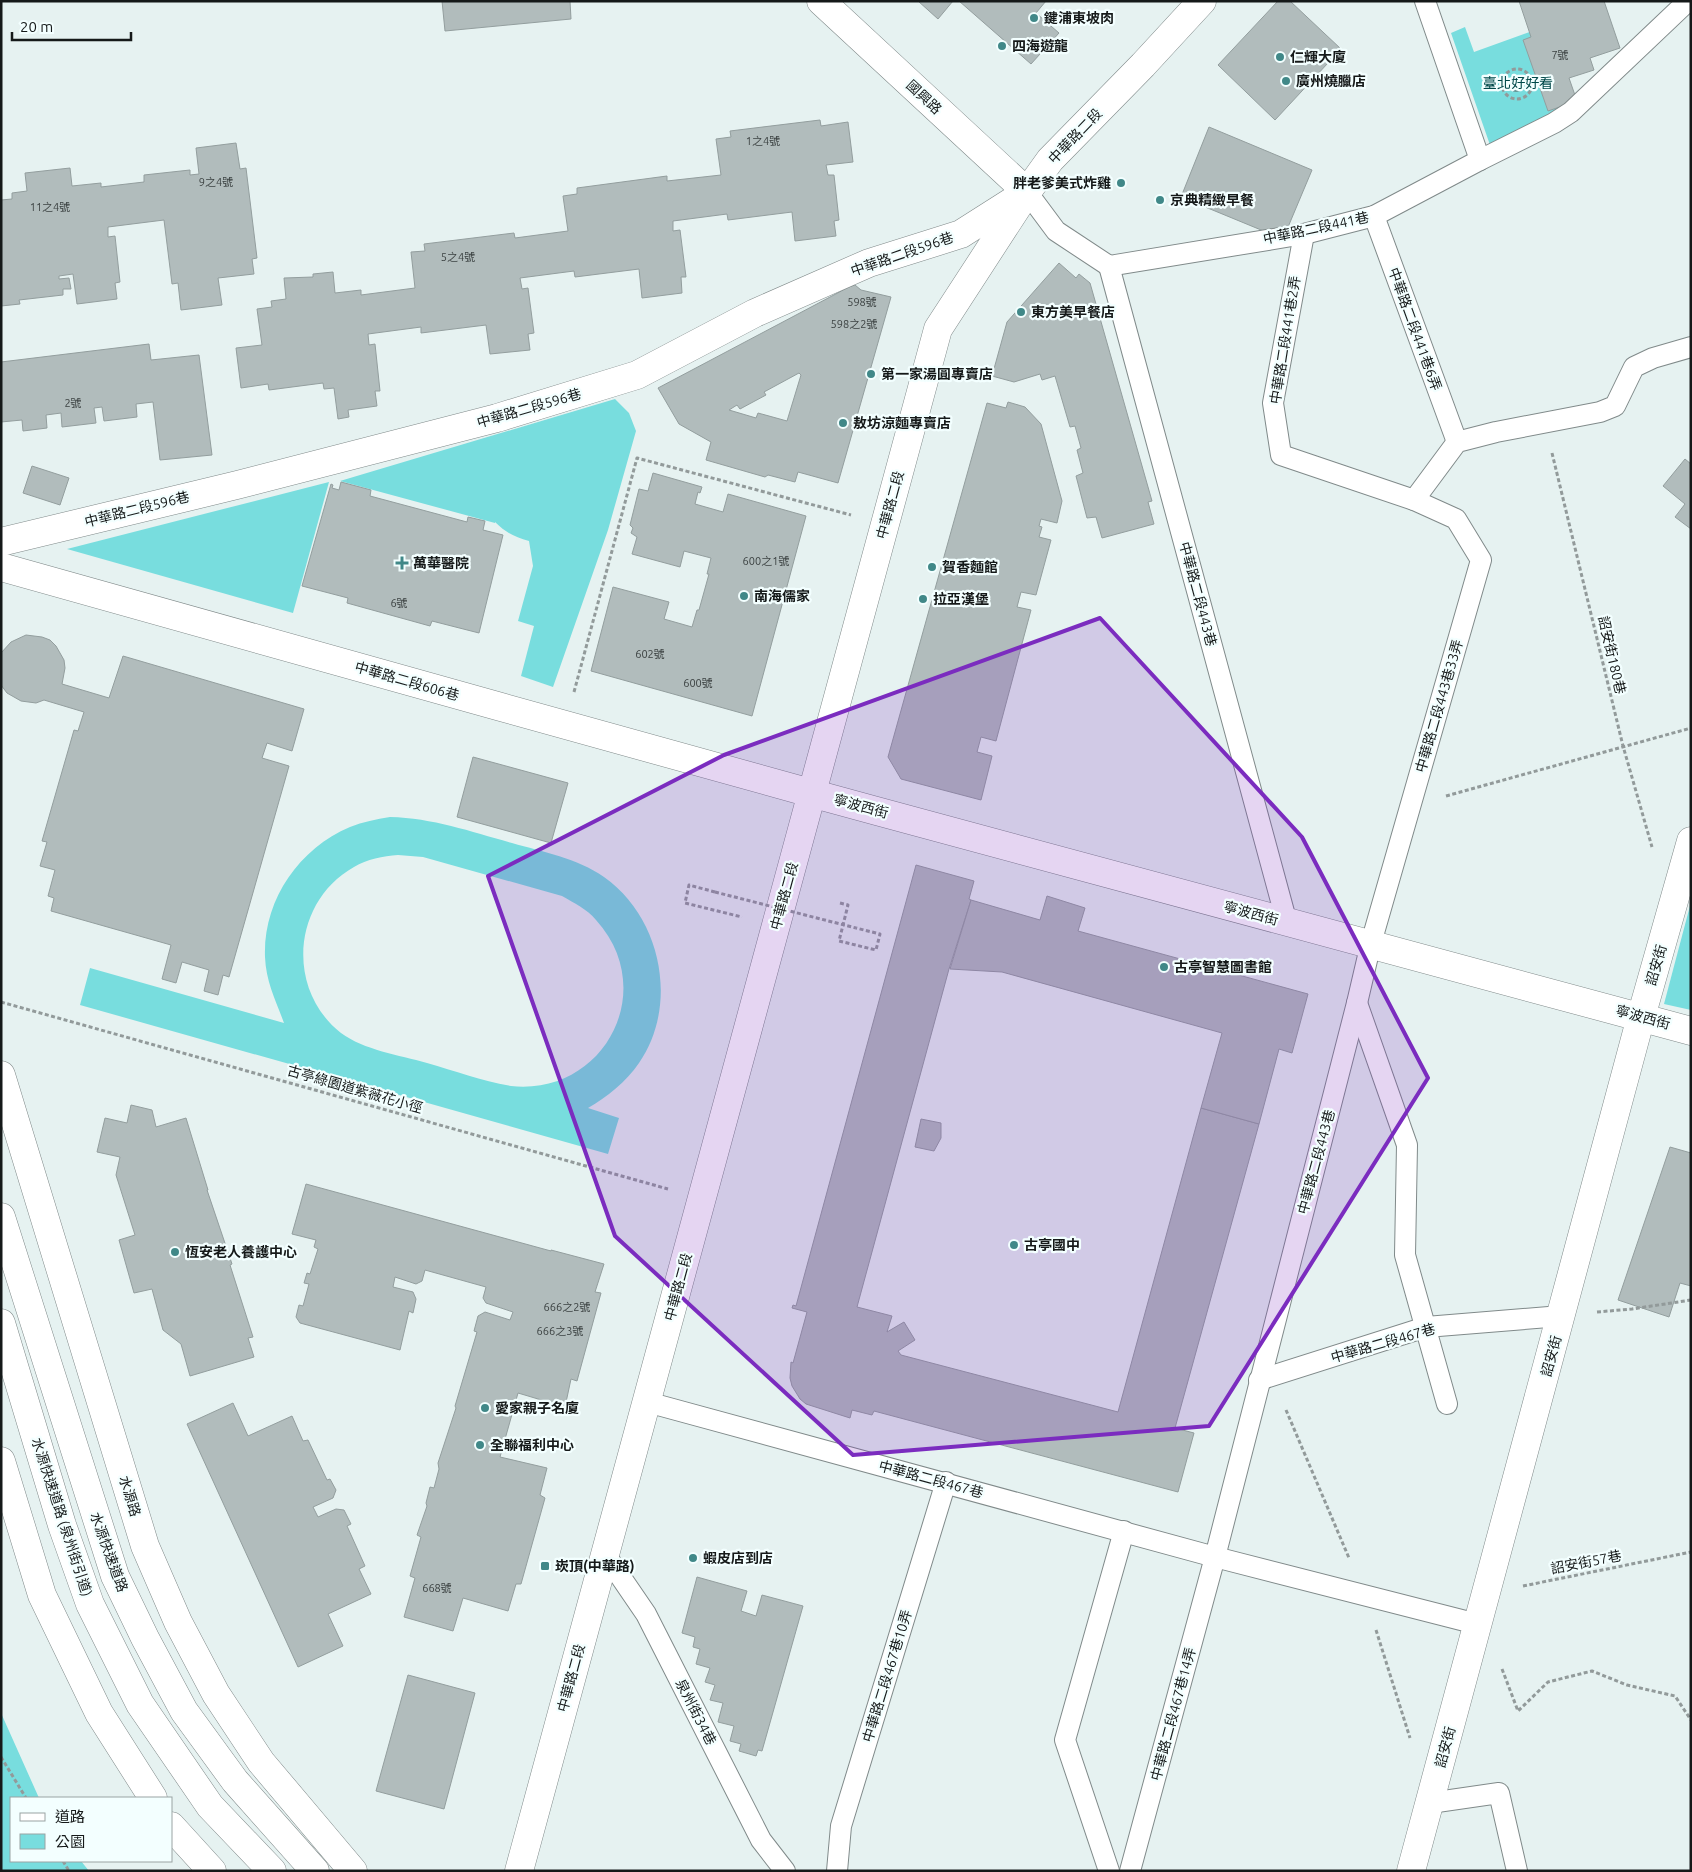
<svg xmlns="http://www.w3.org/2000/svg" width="1692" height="1872" font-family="Ubuntu,'Noto Sans TC',sans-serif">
<rect width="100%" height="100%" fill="#e6f2f1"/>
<!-- green -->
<g fill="#78ddde" fill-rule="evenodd">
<polygon points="1546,26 1573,102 1539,122 1490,145 1451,33 1465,27 1474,52"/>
<path d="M615,399L629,413L636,431L608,530L553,687L521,676L534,626L518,621L533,566L529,541C515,537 506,533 495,522V523L340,481Z"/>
<polygon points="329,482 293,613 67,549"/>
<path d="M390,817C433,818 472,832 512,843C543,852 577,858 604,877C662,918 679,1005 639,1063C626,1082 607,1097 588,1108L619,1118L608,1154L80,1005L90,968L284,1023C276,1001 266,982 265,957C263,901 298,849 350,827C363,822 376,819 390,817ZM398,855L423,857L562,896C574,903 587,909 596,920C660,990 604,1096 511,1086C482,1081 455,1071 427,1063C399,1055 364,1050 341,1033C285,989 293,901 354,867C367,859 383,856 398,855Z"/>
<polygon points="1691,902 1691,1010 1664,1004"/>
<polygon points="1,1713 39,1798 11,1798 11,1861 81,1861 89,1871 1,1871"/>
</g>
<!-- building -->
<g fill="#b1bcbc" stroke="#939e9e" fill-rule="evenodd">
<polygon points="442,1 570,1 571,19 445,31"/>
<polygon points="918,1 953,1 938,19"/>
<polygon points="959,1 1046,1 1036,13 1059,33 1031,64"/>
<polygon points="1278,1 1290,1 1341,49 1275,120 1218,65"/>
<polygon points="1519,1 1604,1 1620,48 1590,58 1594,70 1569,78 1577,101 1548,111 1523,40 1531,37"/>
<polygon points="820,120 821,126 848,122 853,162 826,165 828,175 834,175 839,220 834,221 836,236 795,241 792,212 728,220 727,214 673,221 673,231 680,230 686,277 681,277 682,293 642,298 639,269 575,277 574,271 520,278 522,289 528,288 534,333 528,334 530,350 490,354 486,325 421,333 421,327 368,334 369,345 375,344 380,391 375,391 377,406 348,410 349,417 338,419 334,388 324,389 323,383 269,390 268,384 241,388 236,348 262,345 257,309 272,307 271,301 286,299 284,278 313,277 313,274 333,272 335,293 361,290 361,295 415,288 411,252 425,251 424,244 514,233 515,238 568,231 563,196 577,194 577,188 667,176 667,181 721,175 716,139 731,137 730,131"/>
<polygon points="1209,127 1312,170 1283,239 1181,197"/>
<polygon points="236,143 240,169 246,168 257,258 252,259 254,274 218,278 222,305 181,310 178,283 172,284 164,220 108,227 108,237 115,236 120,282 115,283 117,299 77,304 73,274 59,276 59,279 69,278 71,289 63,289 63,295 19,300 20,304 1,306 1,200 12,199 12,193 27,191 25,173 70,168 72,186 101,183 101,187 144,182 144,175 190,170 190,175 199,174 196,148"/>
<polygon points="1059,263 1076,278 1079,274 1090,283 1152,501 1148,502 1154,524 1102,538 1096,517 1087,518 1076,476 1083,473 1077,450 1081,448 1075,426 1070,427 1055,376 1042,380 1040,374 1014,382 992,376 1007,322"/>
<path d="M855,285L861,290L891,297L838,483L798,472L795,482L768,475L765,477L706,460L711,442L679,424L658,388L849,287ZM799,373L801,375L787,421L758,413L756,418L729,410L737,405L740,409L766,395L764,392Z"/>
<polygon points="149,344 151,360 199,355 212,455 160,460 153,402 136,404 137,417 104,421 102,407 94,408 96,423 62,427 61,413 46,415 47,428 23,431 22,420 1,422 1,362"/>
<polygon points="1008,402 1025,407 1041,424 1062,501 1057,523 1041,519 1039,526 1042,527 1039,537 1051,540 1036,595 1021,592 1017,607 1031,610 996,741 981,737 977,752 992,756 981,800 901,779 888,757 987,403 1006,408"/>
<polygon points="1685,459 1691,464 1691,529 1675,517 1685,504 1663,486"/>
<polygon points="32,466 69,478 60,505 23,493"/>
<polygon points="653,473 702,487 700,493 698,492 695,504 723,512 728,494 806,516 752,716 591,671 613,587 669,602 664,619 692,627 697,610 699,610 709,574 707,574 711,558 684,551 680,567 632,554 637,537 631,533 633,528 630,525 639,489 648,491"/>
<polygon points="341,482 371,490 370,496 467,522 468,517 485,521 483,530 503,535 479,633 432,621 430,626 347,603 348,598 302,586 331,484 333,485 332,488 339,490"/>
<polygon points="26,635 42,637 50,640 56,646 64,660 65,668 62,684 109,698 123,656 304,709 292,751 267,743 262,758 289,766 229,977 223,975 218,995 204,991 209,970 182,962 176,983 162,979 171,945 51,911 54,898 48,896 55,870 40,866 47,842 42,841 74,730 78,731 84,712 44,700 36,703 21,701 7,693 1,685 1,653 11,642"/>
<polygon points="473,757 568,783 551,843 457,817"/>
<polygon points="916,865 974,881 969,899 971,900 949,969 857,1307 892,1316 887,1332 904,1322 915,1340 898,1351 901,1355 1118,1412 1201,1108 1259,1124 1175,1428 1194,1433 1178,1492 874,1411 872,1415 852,1410 850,1418 806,1404 800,1399 792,1386 790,1378 791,1362 793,1363 807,1312 792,1308 793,1305 796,1306"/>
<polygon points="1047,896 1085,908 1078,931 1308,994 1292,1053 1279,1049 1259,1124 1201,1108 1222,1033 1002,972 950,969 971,900 1040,920"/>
<polygon points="131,1105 152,1110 156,1127 186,1118 208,1190 207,1190 232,1264 230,1265 253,1337 248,1338 254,1357 190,1376 181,1344 163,1330 152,1289 134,1293 119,1240 135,1235 116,1175 120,1157 97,1152 105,1118 127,1123"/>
<polygon points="921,1119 941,1123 941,1138 934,1151 915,1147"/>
<polygon points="1670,1147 1691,1153 1691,1286 1680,1283 1669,1317 1618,1300"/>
<polygon points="306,1184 551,1251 551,1250 604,1264 595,1292 601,1293 577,1381 571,1379 565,1407 518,1393 500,1457 547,1468 540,1495 545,1498 521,1584 516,1584 508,1611 463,1598 453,1631 404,1617 415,1578 410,1576 421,1537 417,1535 427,1506 426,1503 430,1487 434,1488 439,1469 438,1463 456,1408 455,1406 477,1332 474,1331 478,1316 485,1312 510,1320 513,1312 486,1303 483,1298 486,1287 425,1270 422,1281 416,1284 395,1277 393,1287 413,1292 416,1299 413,1313 409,1311 400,1350 300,1323 296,1317 299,1305 303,1306 309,1284 304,1283 307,1273 310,1274 318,1249 314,1247 316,1240 292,1234"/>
<polygon points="233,1403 248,1436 292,1416 303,1441 308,1440 327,1480 330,1479 336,1490 333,1498 313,1507 318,1517 336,1509 344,1510 351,1524 347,1526 365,1566 359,1569 371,1594 328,1614 343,1646 298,1667 187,1424"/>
<polygon points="697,1577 747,1591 741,1611 756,1616 762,1595 803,1606 762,1751 758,1750 756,1756 739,1751 741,1744 730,1741 734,1726 718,1722 723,1703 710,1700 715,1685 705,1682 710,1668 696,1664 700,1649 693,1647 695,1637 682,1633"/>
<polygon points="408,1675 475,1693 444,1809 376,1791"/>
</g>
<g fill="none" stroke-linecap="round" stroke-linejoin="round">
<!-- lane casing -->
<g stroke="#808a8a" stroke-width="22">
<g id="lane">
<polyline points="1425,1 1480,160"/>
<polyline points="1027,192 1056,231 1109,266 1304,234 1374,216 1480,160 1554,123 1571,112 1688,1"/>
<polyline points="1374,216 1457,442"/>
<polyline points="1109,266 1287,923"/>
<polyline points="1414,500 1457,442 1496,432 1600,412 1615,406 1634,367 1653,358 1691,347"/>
<polyline points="1357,1003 1407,1145 1405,1255 1447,1404"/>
<polyline points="1259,1380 1426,1327 1561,1316"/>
<polyline points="647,1402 1215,1557 1477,1624"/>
<polyline points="605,1554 646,1614 761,1840 785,1871"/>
<polyline points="1430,1803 1499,1793 1517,1871"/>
<polyline points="837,1871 841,1826 946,1482"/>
<polyline points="1109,1871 1065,1740 1124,1531"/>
<polyline points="1130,1871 1215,1557 1357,1003 1371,943 1481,560 1456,519 1414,500 1281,455 1273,403 1304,234"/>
</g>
</g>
<!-- street casing -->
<g stroke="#808a8a" stroke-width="29">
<g id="street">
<polyline points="1,542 237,485 497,418 637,375 755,313 869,263 961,234 1027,192 821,1"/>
<path d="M1,567C270,642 538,718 807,792C1101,873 1396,950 1691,1031"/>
<polyline points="1411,1871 1641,1017 1691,841"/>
</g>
</g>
<!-- secondary casing -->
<g stroke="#808a8a" stroke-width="29">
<g id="secondary">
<polyline points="1,1075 145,1546 178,1622 216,1694 261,1762 353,1871"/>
<polyline points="519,1871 938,329 1027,192 1050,160 1143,65 1202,1"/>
</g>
</g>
<!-- highway casing -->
<g stroke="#808a8a" stroke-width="29">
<g id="highway">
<polyline points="1,1217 115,1576 145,1638 184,1711 235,1781 315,1871"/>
<polyline points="1,1323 62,1525 90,1604 140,1704 210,1806 272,1871"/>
<polyline points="1,1461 42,1595 99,1713 153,1798"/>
<polyline points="171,1826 212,1871"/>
</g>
</g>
<!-- path -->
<g stroke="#929a9a" stroke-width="3" stroke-dasharray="4 2.5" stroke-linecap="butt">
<circle cx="1517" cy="84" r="15"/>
<polyline points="1483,78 1502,81"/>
<polyline points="1552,453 1623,746 1652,847"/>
<polyline points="574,692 637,458 851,515"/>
<polyline points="1446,796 1691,728"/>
<polyline points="715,892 689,885 685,903 742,917"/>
<polyline points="840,903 848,905 839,941 876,950 880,934 856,928"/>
<polyline points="1,1002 668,1189"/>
<polyline points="1597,1312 1632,1309 1691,1300"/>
<polyline points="1286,1410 1349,1558"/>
<polyline points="1523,1586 1691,1552"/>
<polyline points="1376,1630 1410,1738"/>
<polyline points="1502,1669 1518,1711 1548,1682 1592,1671 1627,1685 1675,1696 1691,1720"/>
<polyline points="1,1757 26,1798"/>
<polyline points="63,1861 69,1871"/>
</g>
<!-- lane -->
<use href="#lane" stroke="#fff" stroke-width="20"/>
<!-- street -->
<use href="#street" stroke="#fff" stroke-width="28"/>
<!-- secondary -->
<use href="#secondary" stroke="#fff" stroke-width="28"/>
<!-- highway -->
<use href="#highway" stroke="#fff" stroke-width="28"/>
<!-- path-bridge -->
<polyline stroke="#929a9a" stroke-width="3" stroke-dasharray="4 2.5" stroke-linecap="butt" points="715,892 856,928"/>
</g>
<!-- trees -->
<circle fill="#689495" cx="1516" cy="84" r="8"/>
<!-- marked area -->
<path fill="#7b2cbf" fill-opacity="0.2" stroke="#7b2cbf" stroke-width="4" stroke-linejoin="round" d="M1100,618L1302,837L1428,1078L1209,1426L853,1455L615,1236L488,876L724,755Z"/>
<!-- markers -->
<g fill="#408888" stroke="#f3ffff" stroke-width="2">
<circle cx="1034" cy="18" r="5"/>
<circle cx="1002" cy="46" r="5"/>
<circle cx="1280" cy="57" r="5"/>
<circle cx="1286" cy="81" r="5"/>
<circle cx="1121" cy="183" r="5"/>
<circle cx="1160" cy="200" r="5"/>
<circle cx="1021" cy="312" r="5"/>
<circle cx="871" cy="374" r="5"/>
<circle cx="843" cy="423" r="5"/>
<path d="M399.5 555.5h5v5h5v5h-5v5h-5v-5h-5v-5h5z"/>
<circle cx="932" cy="567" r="5"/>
<circle cx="744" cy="596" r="5"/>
<circle cx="923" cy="599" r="5"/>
<circle cx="1164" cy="967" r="5"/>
<circle cx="1014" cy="1245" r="5"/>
<circle cx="175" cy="1252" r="5"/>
<circle cx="485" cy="1408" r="5"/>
<circle cx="480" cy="1445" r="5"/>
<circle cx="693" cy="1558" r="5"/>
<rect x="540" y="1561" width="10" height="10" rx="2.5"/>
</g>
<g text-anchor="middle" stroke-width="4.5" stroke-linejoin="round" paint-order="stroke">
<!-- number labels -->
<g font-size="11" fill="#3c4242">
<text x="1560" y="59">7號</text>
<text x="763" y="145">1之4號</text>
<text x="216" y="186">9之4號</text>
<text x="50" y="211">11之4號</text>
<text x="458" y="261">5之4號</text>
<text x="862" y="306">598號</text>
<text x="854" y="328">598之2號</text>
<text x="73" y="407">2號</text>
<text x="766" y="565">600之1號</text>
<text x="399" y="607">6號</text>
<text x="650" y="658">602號</text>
<text x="698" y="687">600號</text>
<text x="567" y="1311">666之2號</text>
<text x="560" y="1335">666之3號</text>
<text x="437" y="1592">668號</text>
</g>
<!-- poi labels -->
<g font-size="14" font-weight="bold" fill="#151919" stroke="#f3ffff" text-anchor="start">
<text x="1044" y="23">鍵浦東坡肉</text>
<text x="1012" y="51">四海遊龍</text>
<text x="1290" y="62">仁輝大廈</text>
<text x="1296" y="86">廣州燒臘店</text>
<text x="1111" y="188" text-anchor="end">胖老爹美式炸雞</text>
<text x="1170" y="205">京典精緻早餐</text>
<text x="1031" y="317">東方美早餐店</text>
<text x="881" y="379">第一家湯圓專賣店</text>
<text x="853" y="428">敖坊涼麵專賣店</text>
<text x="413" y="568">萬華醫院</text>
<text x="942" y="572">賀香麵館</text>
<text x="754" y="601">南海儒家</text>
<text x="933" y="604">拉亞漢堡</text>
<text x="1174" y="972">古亭智慧圖書館</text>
<text x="1024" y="1250">古亭國中</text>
<text x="185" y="1257">恆安老人養護中心</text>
<text x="495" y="1413">愛家親子名廈</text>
<text x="490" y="1450">全聯福利中心</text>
<text x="703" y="1563">蝦皮店到店</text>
<text x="555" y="1571">崁頂(中華路)</text>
</g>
<!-- park labels -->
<g font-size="14" fill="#004849" stroke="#f3ffff">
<text x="1518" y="88">臺北好好看</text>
</g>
<!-- street labels -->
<g font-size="14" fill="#151919" stroke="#f3ffff">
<text transform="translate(924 97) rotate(43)" y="5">國興路</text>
<text transform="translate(1075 136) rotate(-46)" y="5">中華路二段</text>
<text transform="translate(1316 228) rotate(-12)" y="5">中華路二段441巷</text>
<text transform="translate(902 254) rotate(-19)" y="5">中華路二段596巷</text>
<text transform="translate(1415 329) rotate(70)" y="5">中華路二段441巷6弄</text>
<text transform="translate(1285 340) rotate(-81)" y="5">中華路二段441巷2弄</text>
<text transform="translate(529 408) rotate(-16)" y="5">中華路二段596巷</text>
<text transform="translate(890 505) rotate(-75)" y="5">中華路二段</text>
<text transform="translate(137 509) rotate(-14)" y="5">中華路二段596巷</text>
<text transform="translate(1198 594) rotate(75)" y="5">中華路二段443巷</text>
<text transform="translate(1612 655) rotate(77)" y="5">詔安街180巷</text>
<text transform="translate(407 681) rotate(16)" y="5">中華路二段606巷</text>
<text transform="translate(1439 706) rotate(-74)" y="5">中華路二段443巷33弄</text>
<text transform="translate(861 806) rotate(15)" y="5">寧波西街</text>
<text transform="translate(784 896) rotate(-75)" y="5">中華路二段</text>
<text transform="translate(1251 913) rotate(15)" y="5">寧波西街</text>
<text transform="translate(1656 965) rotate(-74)" y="5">詔安街</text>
<text transform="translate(1643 1017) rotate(15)" y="5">寧波西街</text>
<text transform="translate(355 1089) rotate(16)" y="5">古亭綠園道紫薇花小徑</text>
<text transform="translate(1316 1162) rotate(-75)" y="5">中華路二段443巷</text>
<text transform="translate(678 1287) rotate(-75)" y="5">中華路二段</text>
<text transform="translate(1383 1343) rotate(-16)" y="5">中華路二段467巷</text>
<text transform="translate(1551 1356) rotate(-75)" y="5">詔安街</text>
<text transform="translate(931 1479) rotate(15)" y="5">中華路二段467巷</text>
<text transform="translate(130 1496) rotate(73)" y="5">水源路</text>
<text transform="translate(62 1517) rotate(72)" y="5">水源快速道路 (泉州街引道)</text>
<text transform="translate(109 1552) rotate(70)" y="5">水源快速道路</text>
<text transform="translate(1586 1562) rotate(-11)" y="5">詔安街57巷</text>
<text transform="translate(887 1676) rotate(-73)" y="5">中華路二段467巷10弄</text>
<text transform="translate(571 1678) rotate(-75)" y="5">中華路二段</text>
<text transform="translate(696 1712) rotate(63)" y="5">泉州街34巷</text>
<text transform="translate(1173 1714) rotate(-75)" y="5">中華路二段467巷14弄</text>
<text transform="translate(1445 1747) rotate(-75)" y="5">詔安街</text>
</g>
</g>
<!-- border -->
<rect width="1692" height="1872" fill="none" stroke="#151919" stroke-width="5"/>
<!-- legend -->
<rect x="10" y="1797" width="162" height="65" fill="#f3ffff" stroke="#9aa3a3"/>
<rect x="20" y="1813" width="25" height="8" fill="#ffffff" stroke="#9aa3a3"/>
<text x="55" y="1822" font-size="15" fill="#151919">道路</text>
<rect x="20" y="1834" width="25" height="15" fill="#78ddde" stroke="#9aa3a3"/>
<text x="55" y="1847" font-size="15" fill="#151919">公園</text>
<!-- scale -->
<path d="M12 32v8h119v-8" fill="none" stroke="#151919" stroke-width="2.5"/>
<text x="20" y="32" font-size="15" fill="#151919" stroke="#f3ffff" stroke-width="4" paint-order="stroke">20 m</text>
</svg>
